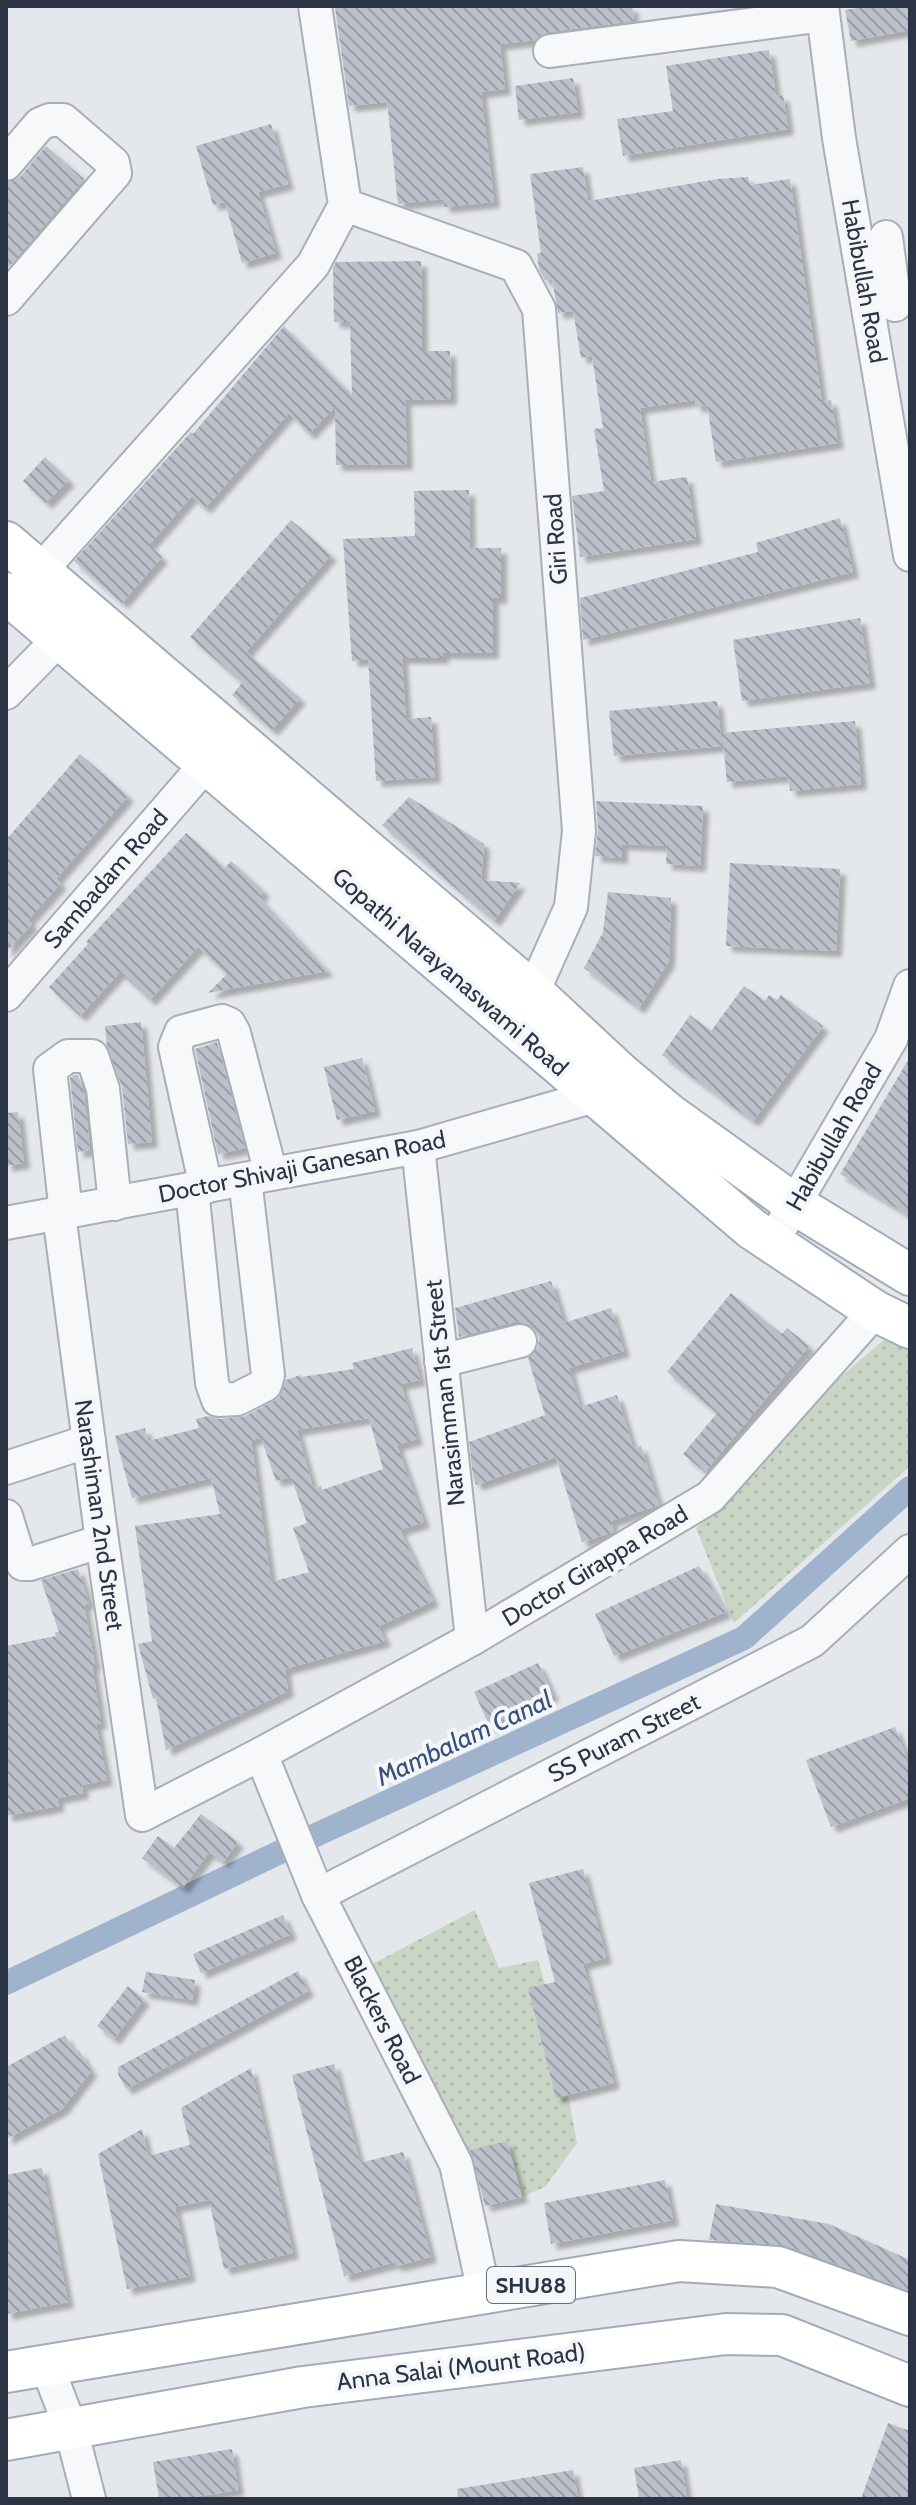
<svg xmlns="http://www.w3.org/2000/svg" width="916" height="2505" font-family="Cabin,sans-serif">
<defs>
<pattern id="grass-dots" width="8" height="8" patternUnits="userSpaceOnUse" patternTransform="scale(2)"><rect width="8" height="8" fill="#c9d6c5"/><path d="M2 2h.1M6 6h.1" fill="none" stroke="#adb8ab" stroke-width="1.8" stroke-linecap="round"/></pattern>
<pattern id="building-back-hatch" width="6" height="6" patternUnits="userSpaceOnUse" patternTransform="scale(2)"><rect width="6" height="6" fill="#bbc0ca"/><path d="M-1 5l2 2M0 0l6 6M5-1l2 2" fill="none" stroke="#989da6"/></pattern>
<filter id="shadow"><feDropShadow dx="6" dy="6" stdDeviation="2" flood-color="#0004"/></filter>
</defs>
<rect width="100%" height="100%" fill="#e4e7ec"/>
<!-- grass -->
<g fill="url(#grass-dots)">
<polygon points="894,1331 910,1340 910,1466 734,1623 696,1528 717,1510 837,1380"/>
<polygon points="475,1910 499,1968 538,1960 545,1984 530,1995 556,2097 568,2095 577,2143 545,2187 522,2197 507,2141 457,2154 363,1969"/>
</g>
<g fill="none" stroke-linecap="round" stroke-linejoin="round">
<!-- canal -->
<polyline stroke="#9fb4cc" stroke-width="24" points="6,1983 318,1834 744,1638 910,1488"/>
</g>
<!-- building -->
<g fill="url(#building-back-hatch)" fill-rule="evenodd" filter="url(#shadow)">
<polygon points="350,6 632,6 634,21 548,32 536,40 500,44 505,89 481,92 494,202 444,207 443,199 398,204 387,102 349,106 335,8"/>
<polygon points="870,6 910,6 910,30 851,41 845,10"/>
<polygon points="769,50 776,96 783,95 788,129 623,156 617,119 673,111 666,66"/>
<polygon points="573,78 578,112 519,120 515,86"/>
<polygon points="271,124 288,184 258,192 276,253 242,263 225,202 213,205 196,146"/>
<polygon points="46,146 84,179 6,270 6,183 20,177"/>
<polygon points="583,167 588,201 718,179 748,177 750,185 790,179 822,402 831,400 838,443 716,462 707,405 696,407 695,400 640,408 651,482 687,477 696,539 580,557 572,496 604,491 594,429 603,428 592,356 581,358 573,311 558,313 552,279 545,280 539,269 537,253 541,253 530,174"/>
<polygon points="421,261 422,351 450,351 451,399 405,400 407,464 336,465 335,407 309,434 289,413 205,508 192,496 149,545 162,557 122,603 74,561 191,432 193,434 284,326 352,395 350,322 334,322 333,268 336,262"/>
<polygon points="45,457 69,480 46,503 23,481"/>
<polygon points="469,490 470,548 501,548 501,598 493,598 493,653 443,653 443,658 402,658 406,719 431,717 435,777 376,781 368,659 352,661 343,539 415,536 414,491"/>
<polygon points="840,518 853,572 583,640 580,598 758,552 756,543"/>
<polygon points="291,520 331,555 246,652 300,698 272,730 232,695 242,683 190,637"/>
<polygon points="860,618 870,683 742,701 733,640"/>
<polygon points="717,701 722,746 614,756 609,711"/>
<polygon points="855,721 861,784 790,791 788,776 727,782 722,733"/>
<polygon points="80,754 128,796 56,879 61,883 28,920 32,924 6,952 6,840"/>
<polygon points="409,797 484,844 481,880 520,883 494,921 382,825"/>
<polygon points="596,801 703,806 700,866 666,864 667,846 622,844 622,858 595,856 598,830"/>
<polygon points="186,833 225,868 231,861 264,891 259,897 328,971 208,993 227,974 198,947 150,1000 120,972 80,1016 49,987 88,944 86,942"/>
<polygon points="730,863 840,869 836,951 726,946"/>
<polygon points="608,892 671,898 669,961 639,1008 584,968 603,932"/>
<polygon points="744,986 765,1001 769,995 777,1000 781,995 823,1026 753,1121 662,1055 690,1015 711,1031"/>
<polygon points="141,1022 152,1142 128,1144 122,1087 107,1046 105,1026"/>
<polygon points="217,1042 245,1148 218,1154 195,1049"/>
<polygon points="910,1057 910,1216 840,1174"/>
<polygon points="362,1058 375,1111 337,1120 324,1067"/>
<polygon points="74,1075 78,1075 84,1093 90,1150 78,1152 70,1078"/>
<polygon points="18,1112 24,1163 6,1166 6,1113"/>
<polygon points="551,1281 564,1323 611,1308 624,1351 569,1368 580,1407 617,1395 633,1448 641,1446 659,1505 611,1521 614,1532 582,1542 556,1457 476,1485 473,1476 469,1442 545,1415 528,1358 538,1347 539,1337 533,1327 517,1321 459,1337 455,1308"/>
<polygon points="731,1293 782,1334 787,1328 809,1346 705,1472 683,1454 717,1413 667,1372"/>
<path d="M412,1348L420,1380L401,1384L417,1439L397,1445L424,1522L400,1530L433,1601L379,1626L385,1641L285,1669L288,1691L166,1750L156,1698L153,1699L138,1644L152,1641L135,1526L220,1514L211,1478L132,1498L115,1436L145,1428L148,1441L199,1428L196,1419L208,1416L219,1419L245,1416L279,1398L286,1380L300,1375L301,1377L354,1369L352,1363ZM369,1418L383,1469L322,1490L321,1486L313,1488L297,1430ZM261,1438L276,1481L291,1477L307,1523L293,1528L309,1572L271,1582L251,1440Z"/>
<polygon points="699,1566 726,1612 614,1656 595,1614"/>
<polygon points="78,1569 89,1603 84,1605 95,1665 92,1665 101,1723 96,1724 107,1780 82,1785 83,1793 57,1798 59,1806 6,1816 6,1646 56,1636 55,1632 59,1632 41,1580"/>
<polygon points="538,1663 553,1695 489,1725 474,1692"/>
<polygon points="895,1727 910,1767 910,1798 831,1827 806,1760"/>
<polygon points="201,1814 238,1842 223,1862 209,1852 183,1888 142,1858 158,1836 174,1848"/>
<polygon points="583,1869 606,1958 583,1964 614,2083 556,2098 528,1988 555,1982 529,1883"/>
<polygon points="283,1915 291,1934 201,1973 193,1954"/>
<polygon points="298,1971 308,1991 126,2089 118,2074 118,2067"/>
<polygon points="146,1972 195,1980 192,2000 142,1992"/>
<polygon points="128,1986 144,1999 114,2039 97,2026"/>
<polygon points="65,2035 76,2055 79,2050 91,2071 62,2109 6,2139 6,2067"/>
<polygon points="334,2064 360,2163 403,2152 431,2257 396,2266 395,2262 344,2276 292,2075"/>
<polygon points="251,2068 293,2253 224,2269 209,2200 175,2207 190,2276 127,2289 98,2154 142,2129 148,2156 190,2145 181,2108"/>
<polygon points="507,2141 522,2197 485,2206 470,2150"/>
<polygon points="42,2168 68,2302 6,2314 6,2175"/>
<polygon points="665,2180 673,2220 551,2244 544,2203"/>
<polygon points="716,2204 829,2224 910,2260 910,2291 785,2245 709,2240"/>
<polygon points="888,2423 910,2431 910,2499 861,2499"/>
<polygon points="232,2449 238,2490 183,2499 159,2499 153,2462"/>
<polygon points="681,2460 687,2499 639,2499 634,2468"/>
<polygon points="573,2470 578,2499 458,2499 457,2489"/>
</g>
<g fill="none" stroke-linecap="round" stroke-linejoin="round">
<!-- minor casing -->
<g stroke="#a9aeb7" stroke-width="36">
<g id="minor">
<polyline points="822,6 839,138 910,555"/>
<polyline points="550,51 823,15"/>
<polyline points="6,164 40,124 50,120 63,120 113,163 115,173 6,299"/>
<polyline points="345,205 516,266 539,309 579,831 571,907 533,992"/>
<polyline points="886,237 895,305"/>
<polyline points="26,587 313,265 345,205 315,6"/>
<polyline points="6,693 59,639"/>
<polyline points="6,995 207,763"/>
<polyline points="418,1147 472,1639"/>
<polyline points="206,1187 175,1047 181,1032 222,1021 229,1024 234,1033 271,1174"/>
<polyline points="192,1189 212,1383 218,1400 237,1399 265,1385 268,1375 245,1179"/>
<polyline points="66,1213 50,1069 68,1056 92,1056 103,1089 115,1204"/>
<polyline points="59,1214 102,1541 142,1815 261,1754 472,1639 710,1497 875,1311"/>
<polyline points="6,1223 418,1147 595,1096 610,1081"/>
<polyline points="772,1242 891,1039 910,986"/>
<polyline points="441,1361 520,1341"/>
<polyline points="6,1468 89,1441"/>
<polyline points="6,1516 19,1558 23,1564 30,1564 102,1541"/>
<polyline points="261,1754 318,1895 456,2164 484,2292"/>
<polyline points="318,1895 812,1641 910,1551"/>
<polyline points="47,2366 71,2429 89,2499"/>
</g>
</g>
<!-- major casing -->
<g stroke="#a3abb8" stroke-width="44">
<g id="major">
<polyline points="6,542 533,992 619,1072 669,1114 794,1204 910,1275"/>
<polyline points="6,593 752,1229 875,1311 910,1328"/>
<polyline points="6,2372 679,2261 778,2267 910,2315"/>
<polyline points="6,2440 303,2387 726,2334 782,2335 910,2386"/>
</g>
</g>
<!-- minor -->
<use href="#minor" stroke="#f7f8fa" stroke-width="32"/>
<!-- major -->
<use href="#major" stroke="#fff" stroke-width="40"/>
</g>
<g text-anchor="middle" stroke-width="8" stroke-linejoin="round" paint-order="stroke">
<!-- shield labels -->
<rect fill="#f4f6f9" stroke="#676e7b" stroke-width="2" x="487" y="2267" width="88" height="36" rx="6"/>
<g font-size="22" font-weight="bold" fill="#2b3445">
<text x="531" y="2293">SHU88</text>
</g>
<!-- street labels -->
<g font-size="24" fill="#2b3445" stroke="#f4f6f9">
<text transform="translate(864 281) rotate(80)" y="8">Habibullah Road</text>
<text transform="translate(556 539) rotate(-94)" y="8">Giri Road</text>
<text transform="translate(106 879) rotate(-49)" y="8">Sambadam Road</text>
<text transform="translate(450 972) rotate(41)" y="8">Gopathi Narayanaswami Road</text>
<text transform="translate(834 1137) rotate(-60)" y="8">Habibullah Road</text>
<text transform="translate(302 1167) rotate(-11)" y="8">Doctor Shivaji Ganesan Road</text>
<text transform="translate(445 1393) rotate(-96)" y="8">Narasimman 1st Street</text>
<text transform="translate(99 1515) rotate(82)" y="8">Narashiman 2nd Street</text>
<text transform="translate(595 1566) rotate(-31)" y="8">Doctor Girappa Road</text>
<text transform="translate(624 1738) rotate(-27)" y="8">SS Puram Street</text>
<text transform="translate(382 2020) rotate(63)" y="8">Blackers Road</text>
<text transform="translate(461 2367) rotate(-7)" y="8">Anna Salai (Mount Road)</text>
</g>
<!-- water labels -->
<g font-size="26" font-style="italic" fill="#34527a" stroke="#f4f6f9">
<text transform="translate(464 1738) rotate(-25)" y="9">Mambalam Canal</text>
</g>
</g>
<!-- border -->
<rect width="916" height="2505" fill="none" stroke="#2b3445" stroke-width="16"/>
</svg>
